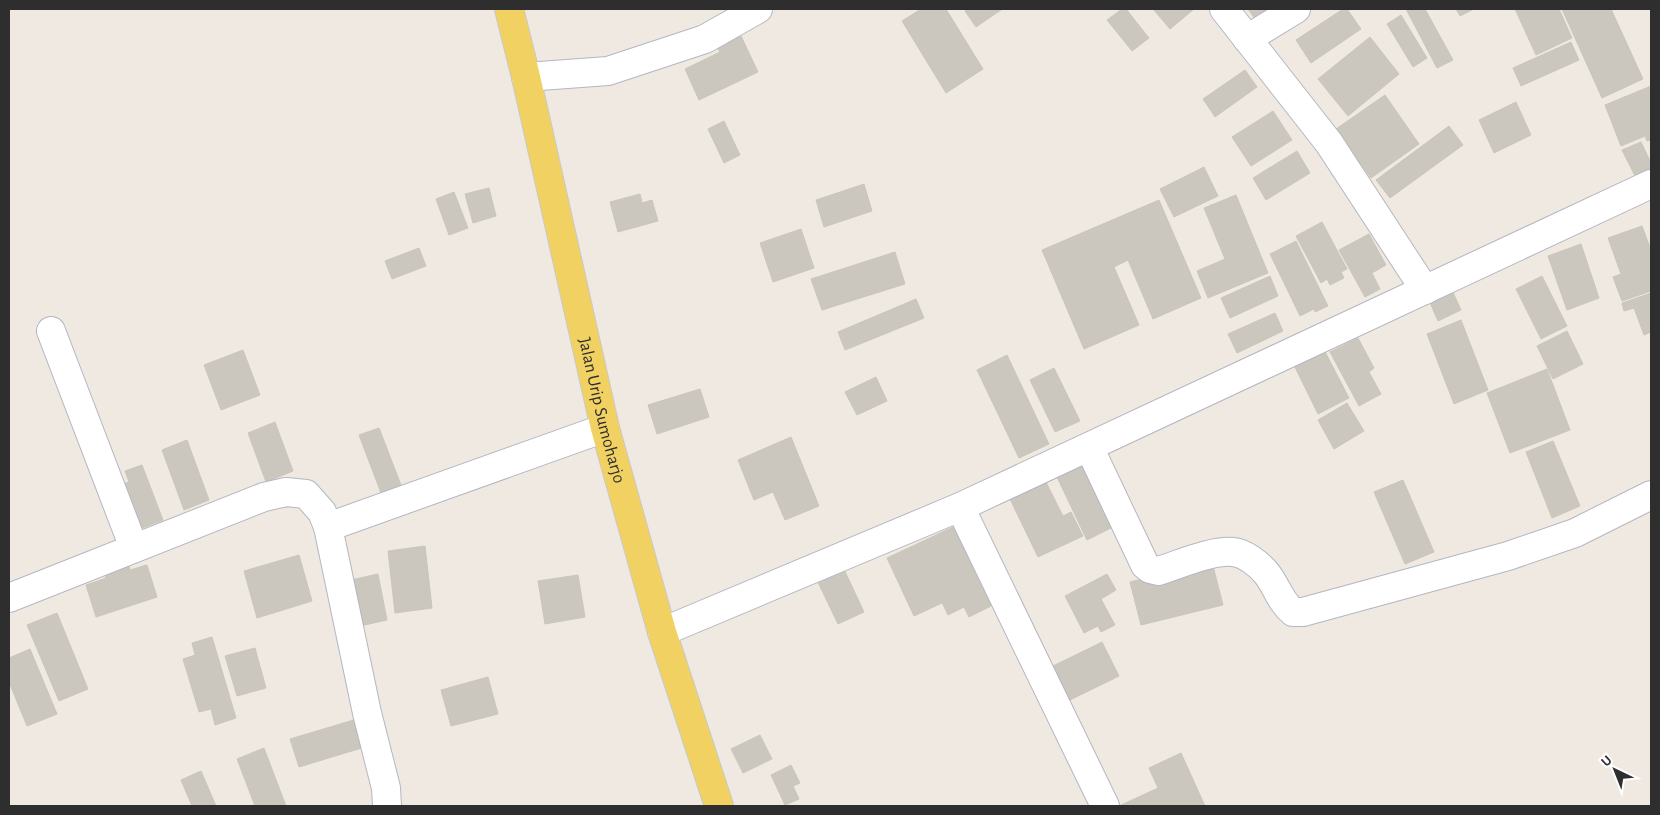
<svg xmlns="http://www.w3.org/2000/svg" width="1660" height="815" font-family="'Alegreya Sans',sans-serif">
<rect width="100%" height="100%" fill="#efe9e1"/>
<!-- building -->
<g fill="#cbc7bf" stroke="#cbc5ba">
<polygon points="921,9 946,9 983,69 946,93 902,21"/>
<polygon points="968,9 1000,9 1001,10 976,27 965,11"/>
<polygon points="1122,9 1126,9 1149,38 1132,51 1107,20"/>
<polygon points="1153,9 1194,9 1170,29"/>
<polygon points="1248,9 1271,9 1255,19"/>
<polygon points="1343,9 1347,9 1361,29 1311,63 1296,40"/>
<polygon points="1406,9 1425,9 1453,60 1437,68"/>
<polygon points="1456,9 1474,9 1460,16"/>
<polygon points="1515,9 1559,9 1572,38 1536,55"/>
<polygon points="1562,9 1611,9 1643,79 1602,98"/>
<polygon points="1401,15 1427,58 1413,67 1387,24"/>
<polygon points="741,36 758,72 699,100 685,69 720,52 717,47"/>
<polygon points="1370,37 1399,74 1348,116 1318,79"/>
<polygon points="1571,42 1579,60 1521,86 1513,68"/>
<polygon points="1245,70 1257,87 1215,117 1203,99"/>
<polygon points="1651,86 1651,140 1647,141 1645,136 1621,146 1605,105"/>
<polygon points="1385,95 1419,144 1371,178 1357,159 1351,164 1337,144 1344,140 1336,129"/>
<polygon points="1516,102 1531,135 1494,153 1479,120"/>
<polygon points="1273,111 1292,140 1251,166 1232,137"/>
<polygon points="724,121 740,155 724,163 708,129"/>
<polygon points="1449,126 1463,145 1390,198 1376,180"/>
<polygon points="1641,142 1651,163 1651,171 1636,178 1622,150"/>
<polygon points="1297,151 1310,173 1266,200 1253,178"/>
<polygon points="1204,167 1218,196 1174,217 1160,189"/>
<polygon points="864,184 872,211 824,227 816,200"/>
<polygon points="489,188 496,216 473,223 465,194"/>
<polygon points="454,192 468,228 449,235 436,199"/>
<polygon points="640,194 642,203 652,200 658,221 618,232 610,202"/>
<polygon points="1236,195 1268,273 1208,298 1197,271 1225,259 1204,208"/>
<polygon points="1159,200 1201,298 1153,319 1128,260 1114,267 1139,325 1084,349 1042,250"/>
<polygon points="1322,222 1347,269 1341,272 1344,278 1330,285 1327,279 1321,283 1296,236"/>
<polygon points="1642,226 1651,250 1651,291 1622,301 1613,277 1621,274 1608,238"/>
<polygon points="801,229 814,268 773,282 760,243"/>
<polygon points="1369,234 1386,265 1372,273 1380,289 1365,297 1339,250"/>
<polygon points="1296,241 1328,306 1315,312 1314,309 1300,316 1270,254"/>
<polygon points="1581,244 1599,298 1567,310 1548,256"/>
<polygon points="419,248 426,266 392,279 385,261"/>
<polygon points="895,252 905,284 822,310 811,279"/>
<polygon points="1270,276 1278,296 1230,318 1221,298"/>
<polygon points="1542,276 1567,326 1541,339 1516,289"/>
<polygon points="1451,288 1461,310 1438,321 1428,298"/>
<polygon points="1651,293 1651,332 1644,335 1634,308 1624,311 1622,303"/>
<polygon points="916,299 924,318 845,350 838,332"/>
<polygon points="1275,313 1283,331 1237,353 1228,334"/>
<polygon points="1461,320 1488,390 1454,404 1427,334"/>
<polygon points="1567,331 1583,364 1553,379 1537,346"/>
<polygon points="1358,338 1374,368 1369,372 1381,394 1359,406 1330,352"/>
<polygon points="1321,344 1349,398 1318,414 1291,359"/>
<polygon points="243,350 260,395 221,410 204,365"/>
<polygon points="1007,355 1049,444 1019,458 977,370"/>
<polygon points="1054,368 1080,421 1055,432 1030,380"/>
<polygon points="1547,369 1570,430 1510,453 1487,393"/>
<polygon points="876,377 887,401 857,415 845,392"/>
<polygon points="700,389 709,417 657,434 648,405"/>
<polygon points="1347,403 1364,431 1334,449 1318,420"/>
<polygon points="275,422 293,471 266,482 248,433"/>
<polygon points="379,428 401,485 381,493 359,435"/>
<polygon points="791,437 819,506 785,520 773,492 754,500 738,460"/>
<polygon points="187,440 209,500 184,510 162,450"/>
<polygon points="1553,441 1580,506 1552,518 1526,452"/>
<polygon points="1083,462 1123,522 1087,540 1056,475"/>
<polygon points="142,465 163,520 137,530 120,485 129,482 125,471"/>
<polygon points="1045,480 1063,516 1071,512 1083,536 1038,557 1009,497"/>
<polygon points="1403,480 1434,552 1405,564 1374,492"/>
<polygon points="953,527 991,606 969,617 964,607 948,615 915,545"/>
<polygon points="915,545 942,603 914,616 887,558"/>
<polygon points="425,546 432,608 395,613 388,551"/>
<polygon points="299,555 312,601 257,618 244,571"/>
<polygon points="1212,562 1223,605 1194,612 1183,569"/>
<polygon points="841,563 864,612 838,624 815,576"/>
<polygon points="147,565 157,597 96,617 86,585 106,578 105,574 129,566 130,570"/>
<polygon points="1183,569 1194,612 1141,625 1130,582"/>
<polygon points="378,574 387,620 360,626 351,580"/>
<polygon points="1107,574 1116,590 1101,599 1115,625 1101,632 1098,626 1084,633 1065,596"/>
<polygon points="578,575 585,617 545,624 538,581"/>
<polygon points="57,613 88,689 59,701 27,625"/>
<polygon points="212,637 236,718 215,725 211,709 199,712 183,659 195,655 192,643"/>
<polygon points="1102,642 1119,676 1066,702 1049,668"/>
<polygon points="255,648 266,688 237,696 225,656"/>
<polygon points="30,649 57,714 27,726 9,682 9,658"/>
<polygon points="488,677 498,714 451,726 441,690"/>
<polygon points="357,719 365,747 299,767 290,739"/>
<polygon points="760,735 772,759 743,773 731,749"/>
<polygon points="264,748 286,806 255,806 237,759"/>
<polygon points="1181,753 1205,806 1119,806 1158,788 1149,768"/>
<polygon points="791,765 800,783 793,786 799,799 785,805 771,775"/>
<polygon points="201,771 216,806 192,806 181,780"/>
</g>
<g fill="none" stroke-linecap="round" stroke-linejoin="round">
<!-- minor casing -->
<g stroke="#b4b7c1" stroke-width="30">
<g id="minor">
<polyline points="1224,9 1329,143 1425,290"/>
<polyline points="1247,39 1296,9"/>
<polyline points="526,77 608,71 705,39 758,9"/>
<polyline points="51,331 134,548"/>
<path d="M1089,447L1145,565L1150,569L1158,571C1178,565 1212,550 1233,552C1245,553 1260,565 1267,574C1277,587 1280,601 1293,612H1303L1508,556L1575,533L1651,495"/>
<polyline points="960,507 1105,806"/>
<polyline points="328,527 367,713 386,788 387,806"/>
<polyline points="9,598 264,497 286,492 306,494 322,512 328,527 605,428"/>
<polyline points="662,632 960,507 1651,184"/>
</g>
</g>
<!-- major casing -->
<g stroke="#c9c9c9" stroke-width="30">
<g id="major">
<path id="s1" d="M509,9L526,77L605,428L662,632L719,806"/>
</g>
</g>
<!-- minor -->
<use href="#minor" stroke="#fff" stroke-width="28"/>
<!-- major -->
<use href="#major" stroke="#f2d163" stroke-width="28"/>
</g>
<g text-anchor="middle" stroke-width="4" stroke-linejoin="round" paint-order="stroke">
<!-- street labels -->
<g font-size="18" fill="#2e2e2e" stroke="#fff">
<text dy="6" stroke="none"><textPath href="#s1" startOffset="412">Jalan Urip Sumoharjo</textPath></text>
</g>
</g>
<!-- border -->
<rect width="1660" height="815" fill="none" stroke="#2e2e2e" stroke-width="20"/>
<!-- north arrow -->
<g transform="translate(1615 770) rotate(317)" stroke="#ffffff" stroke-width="4" paint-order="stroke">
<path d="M0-4L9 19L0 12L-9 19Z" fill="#2e2e2e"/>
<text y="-8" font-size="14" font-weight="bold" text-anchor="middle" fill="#2e2e2e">U</text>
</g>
</svg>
